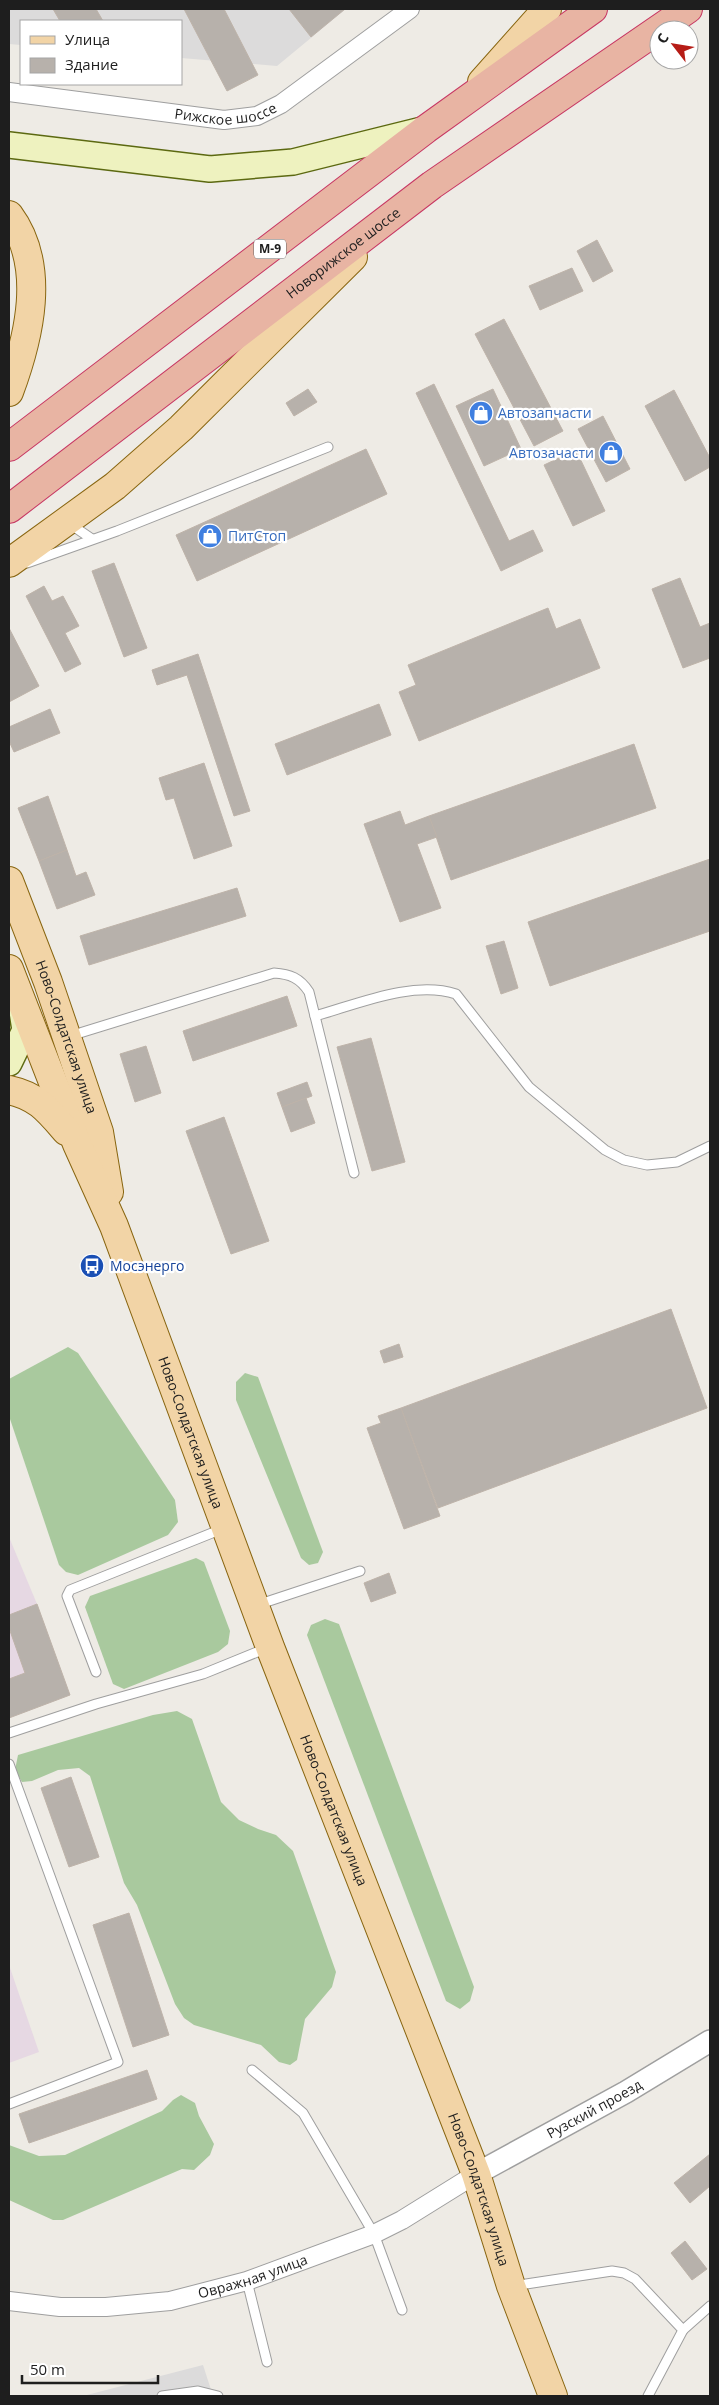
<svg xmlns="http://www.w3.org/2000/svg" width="719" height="2405" font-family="'Open Sans',sans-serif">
<rect width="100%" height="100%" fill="#eeebe5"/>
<!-- residential -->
<g fill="#dcdbdb">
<polygon points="9,9 346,9 277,66 181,58 181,21 21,21 21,45 9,44"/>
<polygon points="203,2365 213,2396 83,2396"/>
</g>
<!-- industrial -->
<g fill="#e6d8e3">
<polygon points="9,1537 37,1604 70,1695 9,1718"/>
<polygon points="9,1965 39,2052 9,2063"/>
</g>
<!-- forest -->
<g fill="#a9c99e">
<polygon points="68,1347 78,1353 175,1500 178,1522 168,1535 78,1575 66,1572 59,1565 9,1416 9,1379"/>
<polygon points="245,1373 258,1377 323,1552 318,1563 309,1565 301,1558 236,1400 236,1382"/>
<polygon points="196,1558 204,1562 230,1631 228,1644 218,1652 124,1689 113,1684 85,1607 90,1596"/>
<polygon points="325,1619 339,1624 474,1987 470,2001 460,2009 446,2001 307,1635 311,1625"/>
<polygon points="177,1711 192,1719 221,1802 239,1820 258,1829 276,1835 293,1851 336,1972 332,1987 305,2019 297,2060 290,2065 279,2062 261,2045 194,2025 184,2018 175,2004 137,1905 124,1883 90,1776 79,1768 58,1770 32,1781 22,1782 15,1770 18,1755 153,1715"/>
<polygon points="181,2095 195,2103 199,2116 214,2144 210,2155 194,2170 182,2169 63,2220 53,2220 9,2200 9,2145 39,2156 65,2155 162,2111 173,2100"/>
</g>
<!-- building -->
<g fill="#b7b1ab" stroke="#beb3a9">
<polygon points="53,9 96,9 103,21 60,21"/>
<polygon points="184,9 224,9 258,75 227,91"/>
<polygon points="289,9 345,9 311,37"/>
<polygon points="597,240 613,271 593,282 577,251"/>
<polygon points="572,268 583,291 540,310 529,286"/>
<polygon points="504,319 563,431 534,446 475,334"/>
<polygon points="434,384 509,541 533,530 543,551 501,571 416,393"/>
<polygon points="308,389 317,402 294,416 286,403"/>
<polygon points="493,389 521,449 484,466 456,406"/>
<polygon points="674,390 710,458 710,467 685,481 645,406"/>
<polygon points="603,416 630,469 606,482 578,429"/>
<polygon points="366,449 387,494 197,581 176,535"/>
<polygon points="576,450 605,511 573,526 544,465"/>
<polygon points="114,563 147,648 124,657 92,571"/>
<polygon points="680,578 700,627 710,623 710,658 683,668 652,589"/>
<polygon points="44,586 52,601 63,596 79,626 65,633 81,664 65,672 26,596"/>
<polygon points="548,608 556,629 580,619 600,668 419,741 399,692 416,685 408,665"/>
<polygon points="9,628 39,686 9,702"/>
<polygon points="198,654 250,811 234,816 187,675 157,685 152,670"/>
<polygon points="379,704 391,735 287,775 275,744"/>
<polygon points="50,709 60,733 14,752 9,741 9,727"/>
<polygon points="634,744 656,808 451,880 429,816"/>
<polygon points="204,763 232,846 194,859 174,798 166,800 159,778"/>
<polygon points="48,796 67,850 39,861 18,808"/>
<polygon points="400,811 405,825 429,816 437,837 417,844 441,908 400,922 364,824"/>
<polygon points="67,850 76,876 86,872 95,895 57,909 39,861"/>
<polygon points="710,859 710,931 550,986 528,922"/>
<polygon points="237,888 246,916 89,965 80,936"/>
<polygon points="504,941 518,988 501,994 486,946"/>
<polygon points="287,996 297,1026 193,1061 183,1031"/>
<polygon points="371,1038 405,1162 372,1171 337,1047"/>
<polygon points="146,1046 161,1093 135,1102 120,1054"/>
<polygon points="307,1082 312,1096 282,1107 277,1093"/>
<polygon points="306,1098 315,1123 291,1132 282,1107"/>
<polygon points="224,1117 269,1241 231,1254 186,1131"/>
<polygon points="671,1309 707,1408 438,1508 401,1408"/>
<polygon points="399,1344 403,1357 384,1363 380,1351"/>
<polygon points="401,1408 440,1516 404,1529 367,1428 381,1423 378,1416"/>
<polygon points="389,1573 396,1593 371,1602 364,1583"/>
<polygon points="37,1604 70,1695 9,1718 9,1679 25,1673 9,1628 9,1615"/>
<polygon points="71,1777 99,1857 69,1867 41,1788"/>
<polygon points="129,1913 169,2035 133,2047 93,1925"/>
<polygon points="147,2070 157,2099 29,2143 19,2114"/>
<polygon points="710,2154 710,2186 690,2203 674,2183"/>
<polygon points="685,2241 707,2269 692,2280 671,2253"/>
</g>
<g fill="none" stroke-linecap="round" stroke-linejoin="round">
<!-- service casing -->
<g stroke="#9f9f9f" stroke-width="11">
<g id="service">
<polyline points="70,524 92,539"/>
<polyline points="27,563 117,531 328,447"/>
<path d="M315,1016C358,1004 413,980 456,994L529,1087L605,1150L624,1160L647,1165L677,1162L710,1146"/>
<path d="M70,1036L274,973C290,974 300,978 309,992L354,1173"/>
<polyline points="257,1605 360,1571"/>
<polyline points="96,1672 67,1596 70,1590 222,1529"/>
<polyline points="9,1733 96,1704 203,1674 267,1648"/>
<polyline points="9,1764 118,2062 9,2104"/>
<polyline points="252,2070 303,2113 374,2234 402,2310"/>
<polyline points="247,2281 267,2362"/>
<polyline points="513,2286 612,2271 624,2273 635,2279 683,2330 648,2396"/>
<polyline points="683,2330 710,2306"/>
<polyline points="162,2396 198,2391 218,2396"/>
</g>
</g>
<!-- minor casing -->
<g stroke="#9f9f9f" stroke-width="20">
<g id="minor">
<path id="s1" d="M9,92L224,120L257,116L281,104L410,9"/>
<path id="s2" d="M9,2301L60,2307H106L170,2301L247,2281L374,2234L402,2220L476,2174"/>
</g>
</g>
<!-- tertiary casing -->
<g stroke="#9f9f9f" stroke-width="24">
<g id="tertiary">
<path id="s3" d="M476,2174L626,2092L710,2041"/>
</g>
</g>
<!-- secondary casing -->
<g stroke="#5c6911" stroke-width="28">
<g id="secondary">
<polyline points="9,145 210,169 293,162 426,129"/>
<polyline points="9,1063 25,1030 21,1005"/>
</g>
</g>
<!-- primary casing -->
<g stroke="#886510" stroke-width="30">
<g id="primary">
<polyline points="482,82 547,9"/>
<path d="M9,215C47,266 29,338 9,392"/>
<polyline points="9,563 115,486 181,428 353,257"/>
<path id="s4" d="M9,881L48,982L99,1132L109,1192"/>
<path id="s5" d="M9,969L77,1144L114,1226L270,1647L476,2174L511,2286L553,2396"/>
<path d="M9,1090C37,1096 48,1110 66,1131"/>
</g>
</g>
<!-- trunk casing -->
<g stroke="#c73763" stroke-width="30">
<g id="trunk">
<polyline points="9,447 426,129 593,9"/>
<path id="s6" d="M9,509L432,185L688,9"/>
</g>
</g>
<!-- service -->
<use href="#service" stroke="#fff" stroke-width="9"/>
<!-- minor -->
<use href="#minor" stroke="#fff" stroke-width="18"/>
<!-- tertiary -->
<use href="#tertiary" stroke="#fff" stroke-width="21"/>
<!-- secondary -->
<use href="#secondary" stroke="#eef2bf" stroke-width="25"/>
<!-- primary -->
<use href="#primary" stroke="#f2d4a6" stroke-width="28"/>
<!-- trunk -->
<use href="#trunk" stroke="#e8b4a3" stroke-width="28"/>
</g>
<!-- icons -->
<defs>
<g id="shop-disc" transform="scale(1.25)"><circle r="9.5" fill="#3f7fe0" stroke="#fff"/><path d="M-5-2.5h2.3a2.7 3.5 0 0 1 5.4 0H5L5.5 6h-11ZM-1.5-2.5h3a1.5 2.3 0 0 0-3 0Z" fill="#fff"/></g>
<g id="bus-disc" transform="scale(1.25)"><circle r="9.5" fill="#1a4fb4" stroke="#fff"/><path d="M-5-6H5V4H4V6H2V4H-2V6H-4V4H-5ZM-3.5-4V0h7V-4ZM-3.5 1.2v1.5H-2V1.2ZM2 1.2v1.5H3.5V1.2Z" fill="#fff"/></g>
</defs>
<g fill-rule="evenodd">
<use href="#shop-disc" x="481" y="413"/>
<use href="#shop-disc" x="611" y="453"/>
<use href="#shop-disc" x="210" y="536"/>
<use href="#bus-disc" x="92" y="1266"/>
</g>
<g text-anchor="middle" stroke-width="4.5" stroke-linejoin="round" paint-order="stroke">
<!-- shield labels -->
<rect fill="#fff" stroke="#626262" stroke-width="1" x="254" y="239.5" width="32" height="19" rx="4"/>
<g font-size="12" font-weight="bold" fill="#1e1e1e">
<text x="270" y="253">М-9</text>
</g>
<!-- street labels -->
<g font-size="14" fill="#1e1e1e" stroke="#fff">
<text dy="5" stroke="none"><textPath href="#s1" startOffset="219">Рижское шоссе</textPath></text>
<text dy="5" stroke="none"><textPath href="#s6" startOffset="421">Новорижское шоссе</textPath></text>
<text dy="5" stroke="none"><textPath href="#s4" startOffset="166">Ново-Солдатская улица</textPath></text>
<text dy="5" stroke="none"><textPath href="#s5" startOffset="498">Ново-Солдатская улица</textPath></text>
<text dy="5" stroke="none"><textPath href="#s5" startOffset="902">Ново-Солдатская улица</textPath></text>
<text dy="5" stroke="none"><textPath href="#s3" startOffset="135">Рузский проезд</textPath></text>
<text dy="5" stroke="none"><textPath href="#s5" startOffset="1308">Ново-Солдатская улица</textPath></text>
<text dy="5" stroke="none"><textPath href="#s2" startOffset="248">Овражная улица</textPath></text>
</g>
<!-- shop labels -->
<g font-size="14" fill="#366cbe" stroke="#fff" text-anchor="start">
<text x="498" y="418">Автозапчасти</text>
<text x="594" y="458" text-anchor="end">Автозачасти</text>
<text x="228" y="541">ПитСтоп</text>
</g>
<!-- transit labels -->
<g font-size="14" fill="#164399" stroke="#fff" text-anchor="start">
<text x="110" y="1271">Мосэнерго</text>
</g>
</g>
<!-- border -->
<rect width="719" height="2405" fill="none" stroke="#1e1e1e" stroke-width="20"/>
<!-- legend -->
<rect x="20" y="20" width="162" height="65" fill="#ffffff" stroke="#a5a5a5"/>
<rect x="30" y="36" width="25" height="8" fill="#f2d4a6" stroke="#a5a5a5"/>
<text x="65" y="45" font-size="15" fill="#1e1e1e">Улица</text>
<rect x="30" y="58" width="25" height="15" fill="#b7b1ab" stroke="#a5a5a5"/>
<text x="65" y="70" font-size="15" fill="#1e1e1e">Здание</text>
<!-- north arrow -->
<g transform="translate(674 45) rotate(301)"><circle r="24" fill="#ffffff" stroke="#a5a5a5"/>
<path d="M0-4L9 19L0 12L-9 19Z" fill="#b61c16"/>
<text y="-8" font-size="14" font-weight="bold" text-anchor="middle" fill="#1e1e1e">С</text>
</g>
<!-- scale -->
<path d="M22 2375v8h136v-8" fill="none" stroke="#1e1e1e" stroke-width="2.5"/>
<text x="30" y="2375" font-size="15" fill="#1e1e1e" stroke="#ffffff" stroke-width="4" paint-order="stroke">50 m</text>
</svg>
